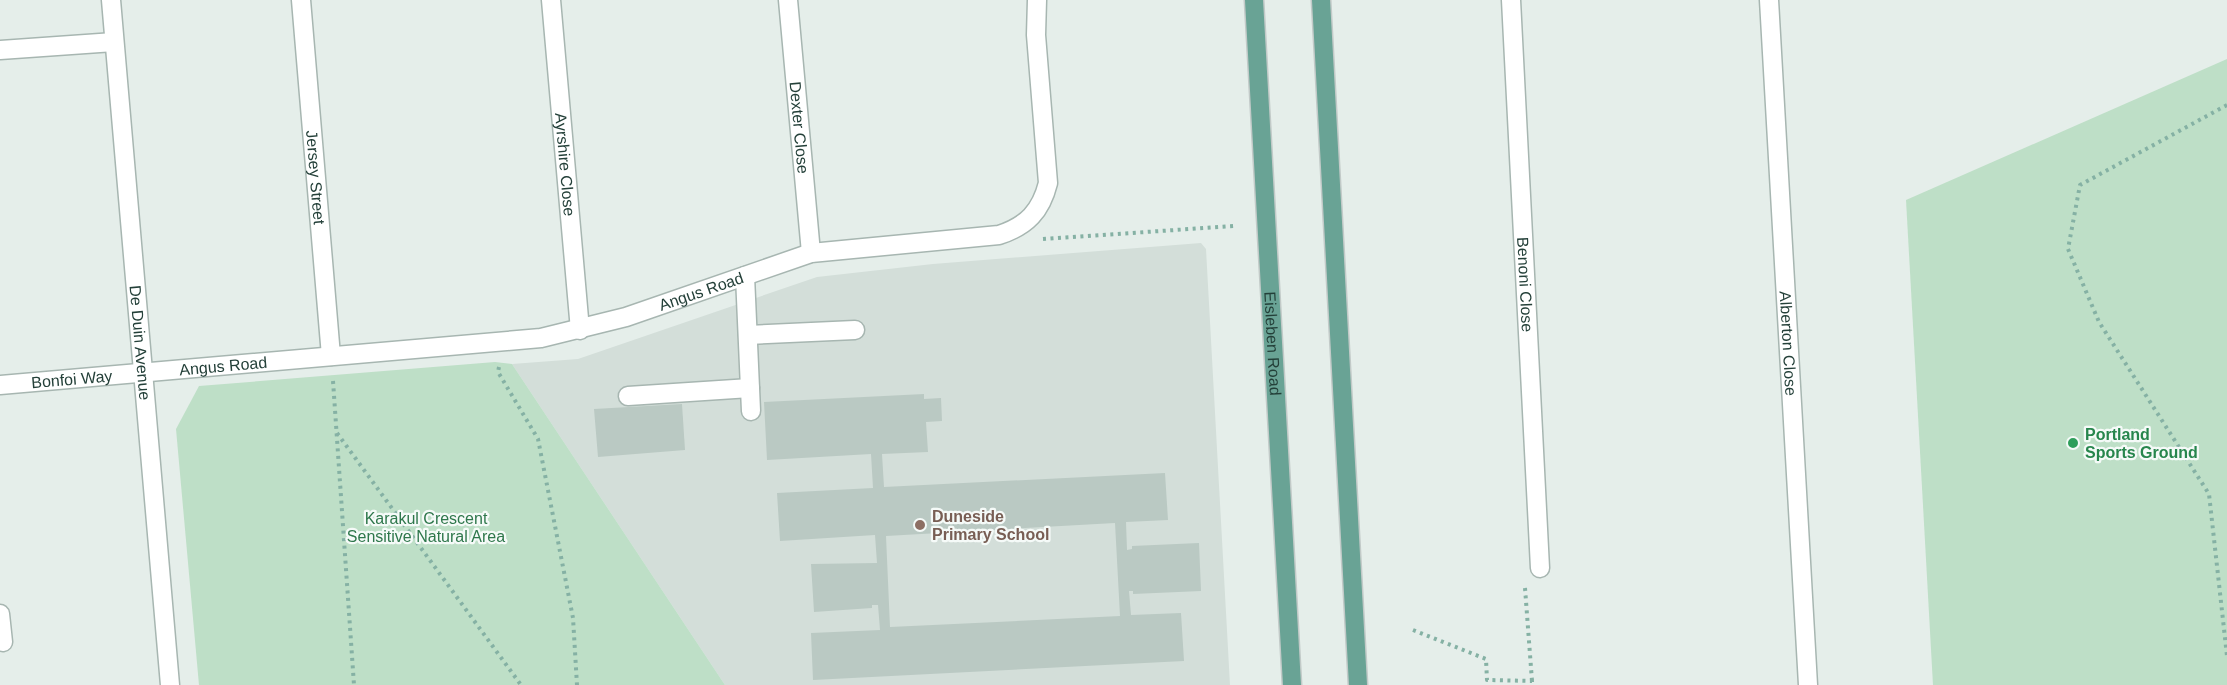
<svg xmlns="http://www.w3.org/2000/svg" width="2227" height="685" font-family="Helvetica,sans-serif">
<rect width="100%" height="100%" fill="#e5eeea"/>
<!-- built -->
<polygon fill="#d3ded9" points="1201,243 1206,249 1230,685 725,685 512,364 578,359 817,277 933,264"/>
<!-- green -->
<g fill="#bedfc7">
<polygon points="2227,59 2227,685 1933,685 1906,200"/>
<polygon points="495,362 512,364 725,685 199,685 176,429 199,386"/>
</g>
<!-- building -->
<g fill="#bac9c3" fill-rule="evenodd">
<path d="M924,394V399L941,398L942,421L926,422L928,452L882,454L884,487L1165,473L1168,520L1126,522L1127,550L1132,549V546L1199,543L1201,591L1133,594V591H1129L1131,615L1181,613L1184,661L813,680L811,633L880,630L878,605H872V608L814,612L811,564L877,563L875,535L780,541L777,493L873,488L871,454L767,460L764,402ZM1115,523L1120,616L890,627L886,536Z"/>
<polygon points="682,404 685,450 598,457 594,409"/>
</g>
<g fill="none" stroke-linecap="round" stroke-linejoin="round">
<!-- minor casing -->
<g stroke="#a7b6b1" stroke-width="21">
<g id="minor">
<path id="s1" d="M111,0L170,685"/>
<path id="s2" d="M301,0L331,356"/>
<path id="s3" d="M551,0L580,330"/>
<path id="s4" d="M788,0L811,253"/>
<path id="s5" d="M1511,0L1540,568"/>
<path id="s6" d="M1769,0L1808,685"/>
<polyline points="0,50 114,42"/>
<polyline points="745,276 751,411"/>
<polyline points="748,335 855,330"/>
<path id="s7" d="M0,385L541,338L626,317L811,253L999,235C1027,226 1041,211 1048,183L1036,35L1037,0"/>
<polyline points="628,396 750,388"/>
<polyline points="0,614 3,642"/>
</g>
</g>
<!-- major casing -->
<g stroke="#c2cac8" stroke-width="21">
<g id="major">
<path id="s8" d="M1254,0L1292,685"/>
<polyline points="1321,0 1358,685"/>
</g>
</g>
<!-- path -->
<g stroke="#85b1a4" stroke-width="4" stroke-dasharray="3 4.5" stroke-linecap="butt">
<polyline points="2227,105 2080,185 2068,249 2099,322 2209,494 2227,656"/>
<polyline points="1043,239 1234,226"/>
<polyline points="499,367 498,372 538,439 573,618 577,685"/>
<polyline points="333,381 354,685"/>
<polyline points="337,433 521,685"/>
<polyline points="1525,588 1532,681"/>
<polyline points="1413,630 1486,659 1487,680 1532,681 1532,685"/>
</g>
<!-- minor -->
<use href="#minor" stroke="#fff" stroke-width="18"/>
<!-- major -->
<use href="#major" stroke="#69a395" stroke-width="18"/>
</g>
<!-- markers -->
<circle fill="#2e9e5b" stroke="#f5faf8" stroke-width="2" cx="2073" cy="443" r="6"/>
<circle fill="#8d6e63" stroke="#f5faf8" stroke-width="2" cx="920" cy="525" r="6"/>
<g text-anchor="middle" stroke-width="4.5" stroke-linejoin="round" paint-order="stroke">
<!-- street labels -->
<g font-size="16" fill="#244039" stroke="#f5faf8">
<text dy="6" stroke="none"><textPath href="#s4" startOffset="128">Dexter Close</textPath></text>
<text dy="6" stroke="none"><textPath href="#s3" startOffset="165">Ayrshire Close</textPath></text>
<text dy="6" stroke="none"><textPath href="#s2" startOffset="178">Jersey Street</textPath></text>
<text dy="6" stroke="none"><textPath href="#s5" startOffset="285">Benoni Close</textPath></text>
<text dy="6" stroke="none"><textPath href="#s7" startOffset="710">Angus Road</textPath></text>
<text dy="6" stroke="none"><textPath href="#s6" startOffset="344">Alberton Close</textPath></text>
<text dy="6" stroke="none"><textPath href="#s1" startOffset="344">De Duin Avenue</textPath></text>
<text dy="6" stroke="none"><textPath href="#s8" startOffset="344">Eisleben Road</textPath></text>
<text dy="6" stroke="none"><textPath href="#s7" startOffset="224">Angus Road</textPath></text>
<text dy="6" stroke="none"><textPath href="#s7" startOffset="72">Bonfoi Way</textPath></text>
</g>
<!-- leisure labels -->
<g font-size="16" font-weight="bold" fill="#27864d" stroke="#f5faf8" text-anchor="start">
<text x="2085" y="440">Portland<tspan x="2085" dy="18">Sports Ground</tspan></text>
</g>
<!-- education labels -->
<g font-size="16" font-weight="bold" fill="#785e54" stroke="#f5faf8" text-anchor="start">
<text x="932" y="522">Duneside<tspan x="932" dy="18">Primary School</tspan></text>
</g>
<!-- park labels -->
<g font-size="16" fill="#2e774b" stroke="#f5faf8">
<text x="426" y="524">Karakul Crescent<tspan x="426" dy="18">Sensitive Natural Area</tspan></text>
</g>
</g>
</svg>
